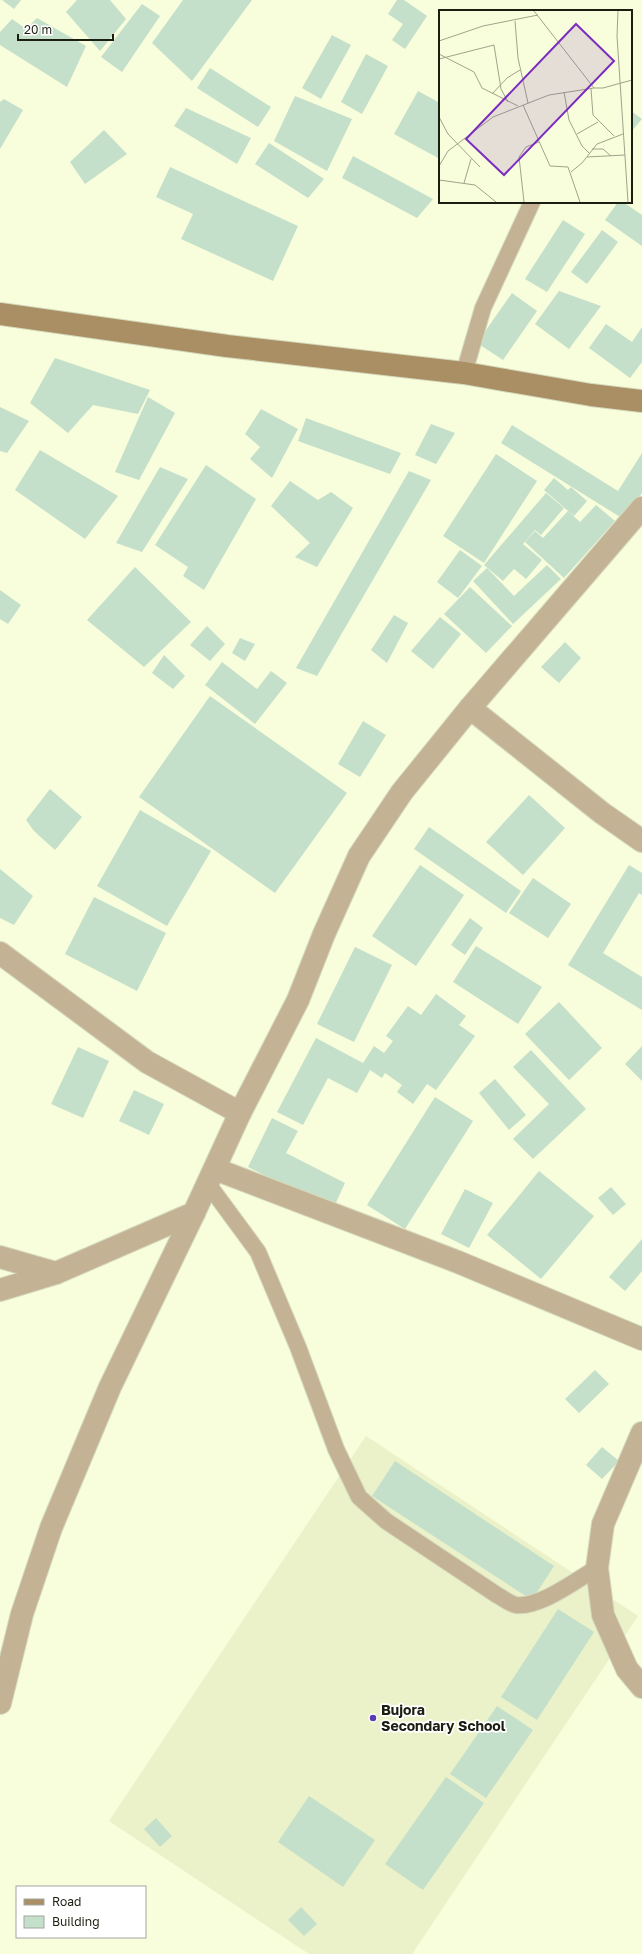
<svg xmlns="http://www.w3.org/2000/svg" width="642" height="1954" font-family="'Golos Text',sans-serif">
<rect width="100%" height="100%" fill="#f8fddc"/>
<!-- built -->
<polygon fill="#ebf1c9" points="366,1436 638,1616 412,1954 309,1954 109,1821"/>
<!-- building -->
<g fill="#c5e0ca">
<polygon points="2,0 21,0 14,9"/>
<polygon points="77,0 110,0 126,19 100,51 66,12"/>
<polygon points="183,0 252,0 192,81 152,43"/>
<polygon points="397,0 404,0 427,16 405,49 392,40 403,24 388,14"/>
<polygon points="142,4 160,16 122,72 101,57"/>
<polygon points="37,18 86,46 67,87 0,45 0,32 12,19 26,29"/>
<polygon points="332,35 351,45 321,99 302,88"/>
<polygon points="366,54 388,66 362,114 341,102"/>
<polygon points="210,68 271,107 258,127 197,88"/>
<polygon points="418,91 440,103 440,159 394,134"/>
<polygon points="295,96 352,119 327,171 274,141"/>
<polygon points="4,99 23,110 0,149 0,102"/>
<polygon points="186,108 251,138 237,164 174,126"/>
<polygon points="631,111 642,119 631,132"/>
<polygon points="104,130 127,154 85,184 70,162"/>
<polygon points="269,143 324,179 308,198 255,164"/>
<polygon points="353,156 433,199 417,218 342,178"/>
<polygon points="170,167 298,226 273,281 181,239 193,214 156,197"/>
<polygon points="618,202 623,202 642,215 642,246 605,220"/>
<polygon points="563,220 585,234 547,292 525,279"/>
<polygon points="602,230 618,242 587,284 571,272"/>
<polygon points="559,291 601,306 569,349 535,324"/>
<polygon points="512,293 537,311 503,360 477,343"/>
<polygon points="606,324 632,342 642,327 642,362 630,378 589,348"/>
<polygon points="55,358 150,390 138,414 93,405 68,433 30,403"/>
<polygon points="148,397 175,413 139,480 115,472"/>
<polygon points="0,407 29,421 7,453 0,451"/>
<polygon points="261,409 298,429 272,478 250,459 260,447 245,434"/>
<polygon points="306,418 401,453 390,474 298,441"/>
<polygon points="431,424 455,433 436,464 415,455"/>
<polygon points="512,425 618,491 642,453 642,493 625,520 501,443"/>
<polygon points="40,450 118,496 85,539 15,490"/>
<polygon points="496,454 537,481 484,563 443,536"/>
<polygon points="206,465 256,499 204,590 183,576 188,567 155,545"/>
<polygon points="160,467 188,479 142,552 116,543"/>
<polygon points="409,471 431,480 317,676 296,668"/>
<polygon points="554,478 568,490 571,487 587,501 574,516 544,490"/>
<polygon points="290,481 318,500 331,492 353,508 317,567 295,557 310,543 271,506"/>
<polygon points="546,493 564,508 541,535 535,530 523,544 542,560 526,579 514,569 503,581 484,565"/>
<polygon points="596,505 615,521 564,578 525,542 535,531 543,538 568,511 580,522"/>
<polygon points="460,550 482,566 458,598 437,582"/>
<polygon points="547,565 561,579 513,624 473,581 487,568 514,596"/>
<polygon points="135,567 191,622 144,667 87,620"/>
<polygon points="470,587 512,626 486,653 444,614"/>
<polygon points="0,590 21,605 8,624 0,619"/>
<polygon points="394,615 408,623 387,663 371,650"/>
<polygon points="440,617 461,634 433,669 411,651"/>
<polygon points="207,626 225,644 210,661 190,645"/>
<polygon points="240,638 255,644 245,661 232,653"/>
<polygon points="565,642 581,658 559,683 541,667"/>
<polygon points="164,655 185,676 173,689 152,673"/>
<polygon points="222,662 257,689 271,671 287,683 255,724 205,685"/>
<polygon points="210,696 347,793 275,893 139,797"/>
<polygon points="363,721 386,735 360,777 338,764"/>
<polygon points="50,789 82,817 55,850 34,831 26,820"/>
<polygon points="529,795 565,828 523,875 486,842"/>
<polygon points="140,810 211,851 167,926 97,886"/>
<polygon points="429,827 521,891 506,913 414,849"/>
<polygon points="420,865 464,895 416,966 372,936"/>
<polygon points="629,865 642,873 642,895 639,893 603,953 642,977 642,1010 568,965"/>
<polygon points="0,869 33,896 14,925 0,918"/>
<polygon points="533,878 571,904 548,938 509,913"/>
<polygon points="94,897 166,933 137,991 65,954"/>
<polygon points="470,918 483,928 465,955 451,945"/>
<polygon points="476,946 542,987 518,1024 453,982"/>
<polygon points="355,947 392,965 354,1042 317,1024"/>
<polygon points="436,994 466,1016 459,1025 475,1036 436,1090 427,1084 413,1104 397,1092 402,1085 385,1073 382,1078 370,1070 357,1093 328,1078 303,1125 277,1112 316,1038 363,1063 374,1046 384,1053 393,1041 386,1036 408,1006 421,1015"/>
<polygon points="559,1002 602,1048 569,1080 525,1034"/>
<polygon points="642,1046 642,1081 625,1064"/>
<polygon points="78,1047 109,1061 83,1118 51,1104"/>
<polygon points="531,1050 586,1109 533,1159 513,1139 549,1104 513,1067"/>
<polygon points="495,1079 526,1115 509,1130 479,1093"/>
<polygon points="134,1090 164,1104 149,1135 119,1121"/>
<polygon points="435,1097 473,1121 405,1229 367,1205"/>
<polygon points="272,1118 298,1131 286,1153 345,1183 333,1209 248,1167"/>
<polygon points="539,1171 594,1216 541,1279 487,1235"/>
<polygon points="611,1187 626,1204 613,1215 598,1198"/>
<polygon points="465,1189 493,1203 469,1248 441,1234"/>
<polygon points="642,1239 642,1271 625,1291 609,1277"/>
<polygon points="595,1370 609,1384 579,1413 565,1399"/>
<polygon points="602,1447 619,1461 602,1479 586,1465"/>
<polygon points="395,1461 554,1566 532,1600 372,1496"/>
<polygon points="558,1609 594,1632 537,1720 501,1697"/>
<polygon points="497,1706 533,1730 486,1798 450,1774"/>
<polygon points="446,1777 484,1803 423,1890 385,1864"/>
<polygon points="309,1796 375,1840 343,1887 278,1842"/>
<polygon points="156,1818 172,1836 160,1847 144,1829"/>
<polygon points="301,1907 317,1924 304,1936 288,1920"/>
</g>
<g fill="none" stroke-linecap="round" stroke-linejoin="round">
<!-- lane casing -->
<g stroke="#d5d9bc" stroke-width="18">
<g id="lane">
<polyline points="464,373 483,308 532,202"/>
<path d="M208,1184L258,1252L298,1347L336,1449L359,1497L386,1521L497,1595C503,1598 510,1604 516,1605C540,1608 576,1580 597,1568"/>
</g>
</g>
<!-- street casing -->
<g stroke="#d5d9bc" stroke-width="24">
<g id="street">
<polyline points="470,708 602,813 642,841"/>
<polyline points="0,953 147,1062 240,1113"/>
<polyline points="215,1169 458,1262 642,1339"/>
<polyline points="0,1257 56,1273"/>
<polyline points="0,1290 56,1273 194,1213"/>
<polyline points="642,1433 603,1524 597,1568 603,1615 627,1669 642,1687"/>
<polyline points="0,1703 22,1614 51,1528 110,1387 194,1213 240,1113 298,1000 324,934 359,856 402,792 470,708 642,508"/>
</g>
</g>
<!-- secondary casing -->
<g stroke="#d5d9bc" stroke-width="24">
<polyline id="secondary" points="0,314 227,346 464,373 591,395 642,401"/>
</g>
<!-- lane -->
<use href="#lane" stroke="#c4b295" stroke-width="16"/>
<!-- street -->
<use href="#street" stroke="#c4b295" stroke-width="22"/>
<!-- secondary -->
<use href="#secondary" stroke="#a98f63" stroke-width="22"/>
</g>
<!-- markers -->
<circle fill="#5a3ab2" stroke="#fff" stroke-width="1.5" cx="373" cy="1718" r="4"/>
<g text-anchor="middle" stroke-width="3.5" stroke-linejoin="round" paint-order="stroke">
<!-- poi labels -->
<g font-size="14" font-weight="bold" fill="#1c1e12" stroke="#fff" text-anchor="start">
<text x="381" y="1715">Bujora<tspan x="381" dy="16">Secondary School</tspan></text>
</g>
</g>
<!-- overview -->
<g transform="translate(439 10)">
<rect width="193" height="193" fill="#f8fddc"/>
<path fill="none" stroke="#a0a48b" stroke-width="1" d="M95,1L155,78H164L193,70M179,1L178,26L189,192M76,11L79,48L89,93M0,31L44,16L99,5M0,44L35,62L43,78L79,96M0,49L55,35L62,79L69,92M152,79L154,105L175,126M125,82L130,110L143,136L151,144M53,84L68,68L81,60M84,95L111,156L129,157L141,192M0,107L9,124L41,157M138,124L159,112M153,139H164L172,146M148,147L186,145M0,156L9,141L54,107L110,85L155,78M132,162L143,153L158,134L184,124M0,170L36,175L57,192M25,173L32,149M85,192L80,147L87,137L100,132"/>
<path fill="#7b2cbf" fill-opacity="0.15" stroke="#7b2cbf" stroke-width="2" d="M137,14L175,51L65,165L27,129Z"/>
<rect width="193" height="193" fill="none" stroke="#1c1e12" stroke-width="2"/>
</g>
<!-- legend -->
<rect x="16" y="1886" width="130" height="52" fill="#ffffff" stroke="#a4a5a0"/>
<rect x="24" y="1899" width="20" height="6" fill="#a98f63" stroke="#a4a5a0"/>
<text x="52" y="1906" font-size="12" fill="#1c1e12">Road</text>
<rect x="24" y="1916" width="20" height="12" fill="#c5e0ca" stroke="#a4a5a0"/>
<text x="52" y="1926" font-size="12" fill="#1c1e12">Building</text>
<!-- scale -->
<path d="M18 34v6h95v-6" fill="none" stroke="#1c1e12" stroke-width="2"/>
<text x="24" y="34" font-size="12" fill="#1c1e12" stroke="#ffffff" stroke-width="3" paint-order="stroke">20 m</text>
</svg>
